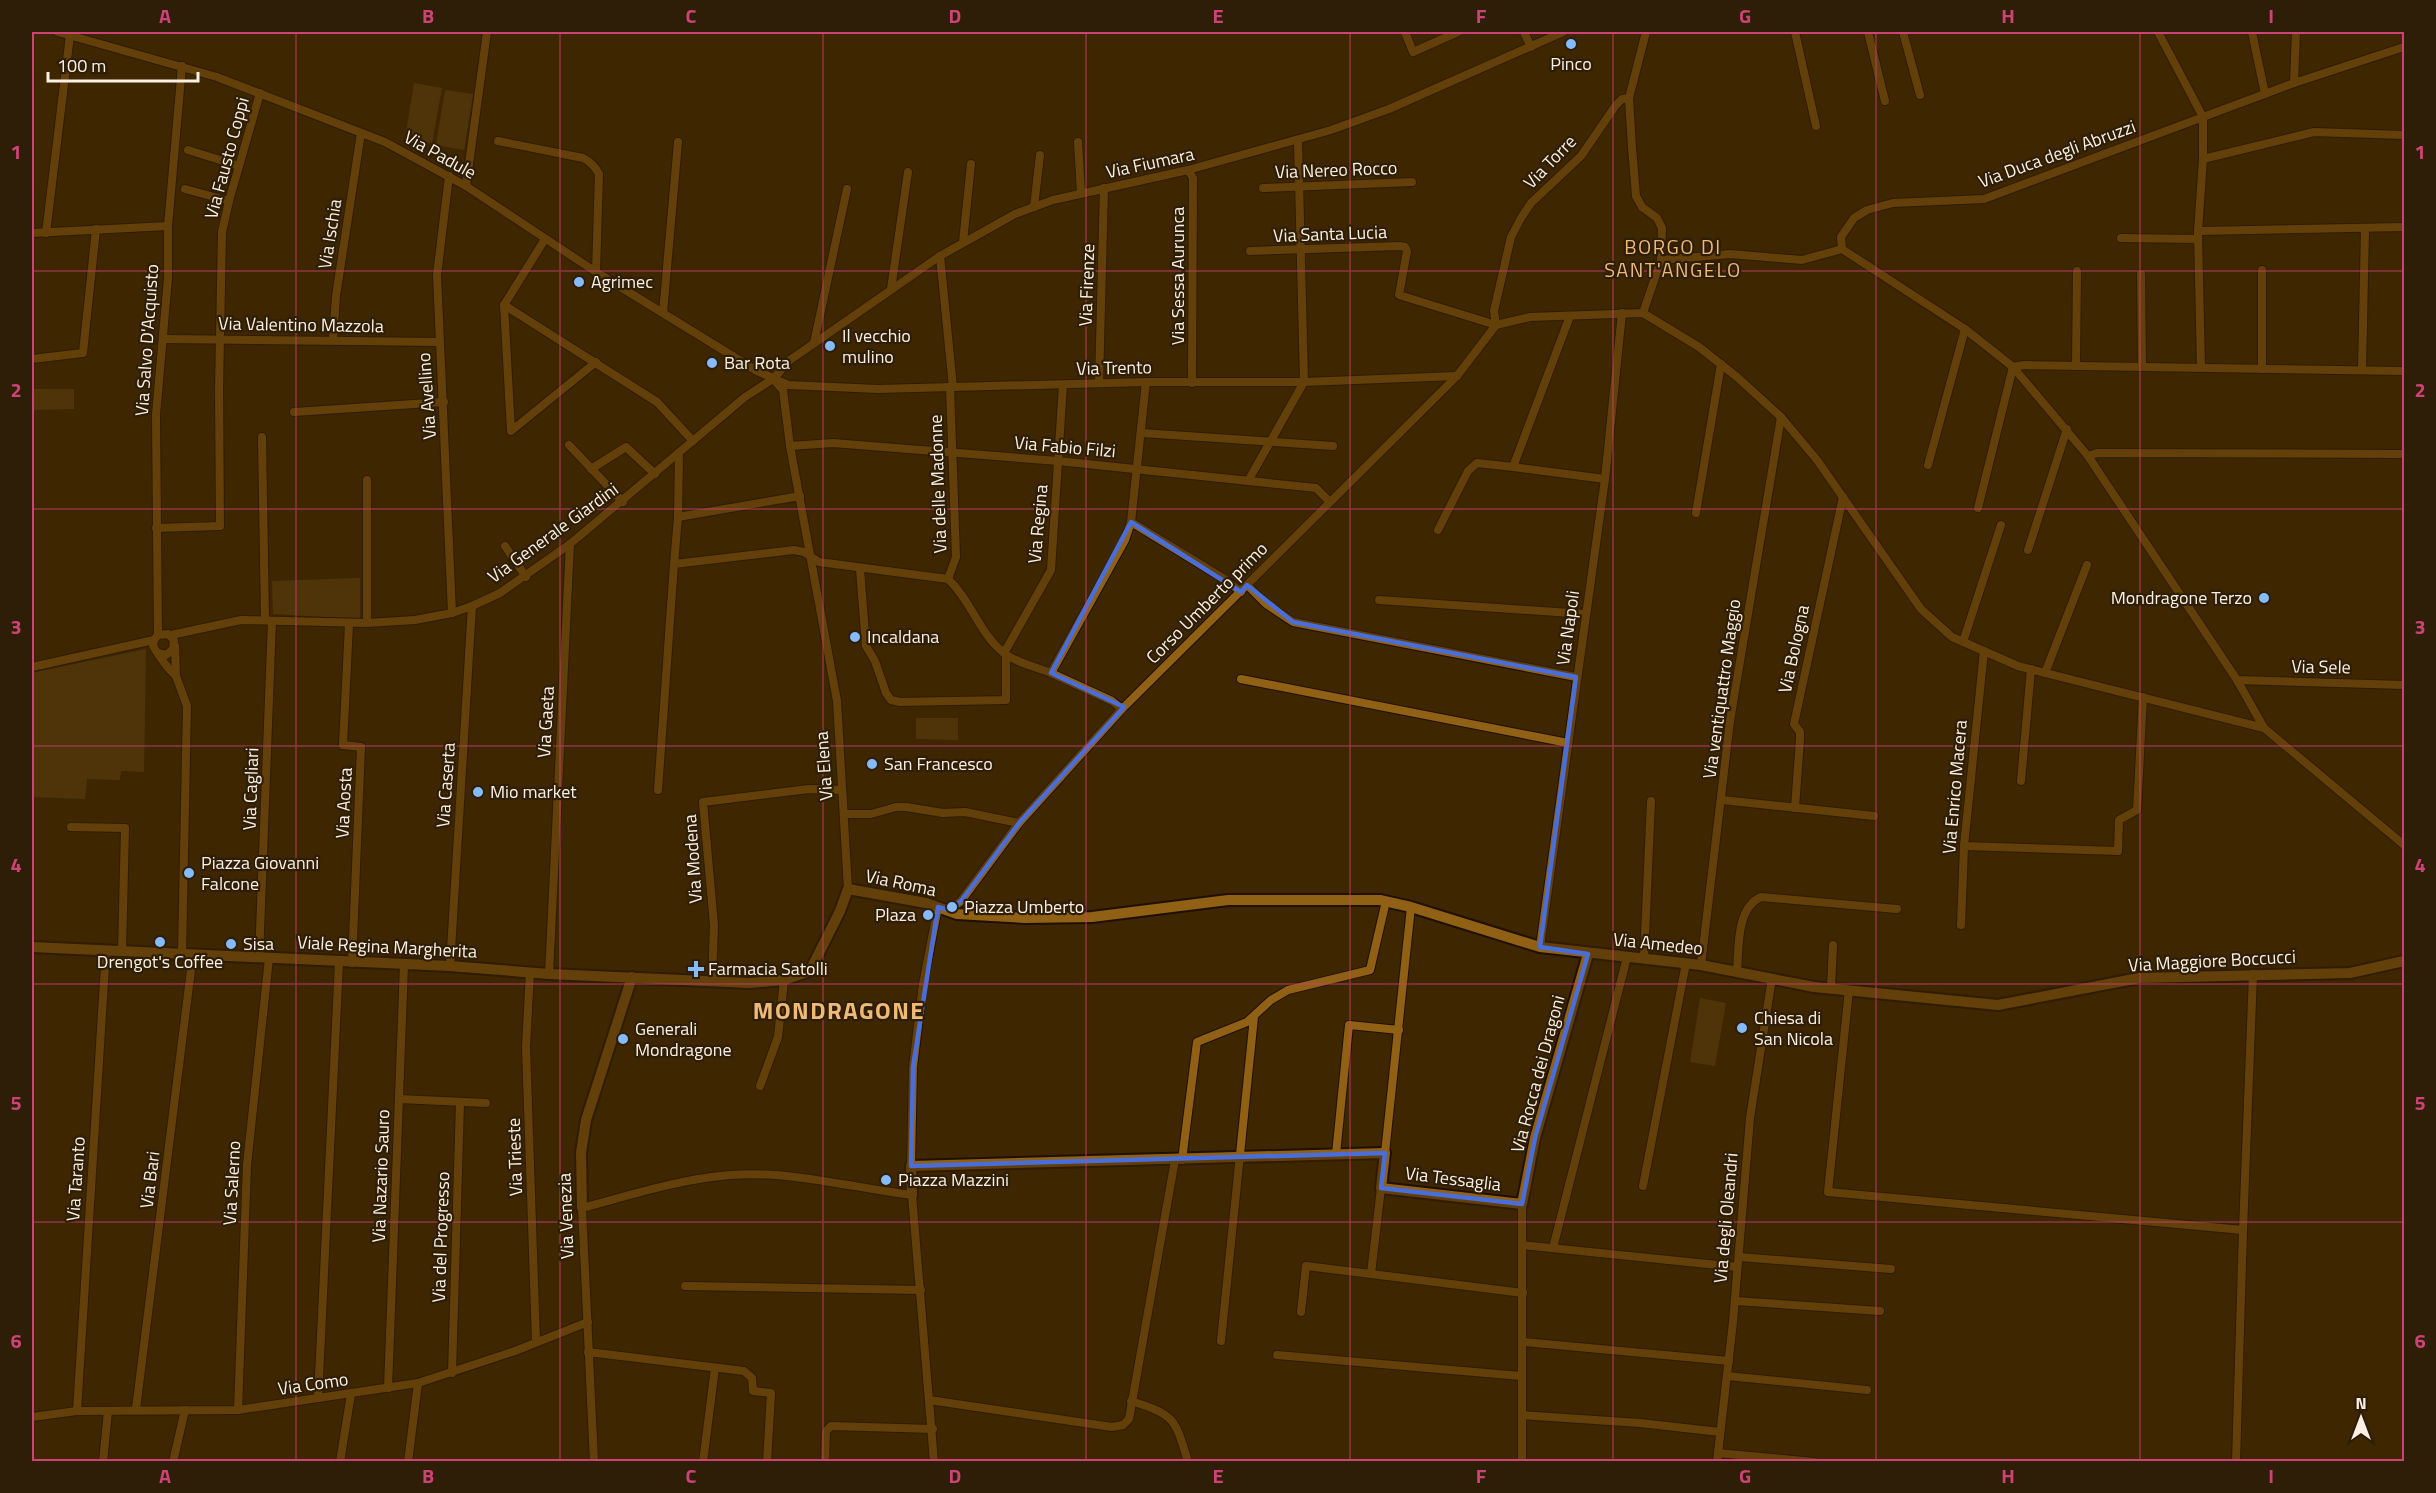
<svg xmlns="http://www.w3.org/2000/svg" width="2436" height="1493" font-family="'Titillium Web',sans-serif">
<rect width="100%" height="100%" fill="#3e2600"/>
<!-- green -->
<g fill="#664616">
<polygon points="414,83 442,88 432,143 405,139"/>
<polygon points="445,90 473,94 464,150 436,145"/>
<polygon points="32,389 74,389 74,409 32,410"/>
<polygon points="360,578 360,619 273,614 272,581"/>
<polygon points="146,649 144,772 121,771 120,780 87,779 85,799 32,797 32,673"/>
<polygon points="916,718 958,718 958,740 916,739"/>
<polygon points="1700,998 1726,1003 1715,1066 1690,1062"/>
</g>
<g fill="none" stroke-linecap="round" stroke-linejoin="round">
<!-- street casing -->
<g stroke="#1f1000" stroke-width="10">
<g id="street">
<polyline points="58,32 217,77 385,142 466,186 596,272 757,371 788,385 878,389 1146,382 1304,382 1457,376"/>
<polyline points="1405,32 1413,52 1458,32"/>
<polyline points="1524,32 1531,47"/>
<polyline points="1795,32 1816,126"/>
<polyline points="1868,32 1885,101"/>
<polyline points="1903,32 1920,95"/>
<polyline points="2158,32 2203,117 2203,159 2198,231 2201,368"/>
<polyline points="2252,32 2265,94"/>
<polyline points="2294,83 2296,32"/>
<path d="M498,141L583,158C591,162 595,166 599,174L596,272"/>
<polyline points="1078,142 1081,193"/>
<polyline points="188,150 239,166"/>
<polyline points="2203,159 2314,132 2404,135"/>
<polyline points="1188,170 1193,178 1192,383"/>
<polyline points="449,176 437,275 452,613"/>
<polyline points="466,186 487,32"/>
<polyline points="1263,188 1412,182"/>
<polyline points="185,189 229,201"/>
<polyline points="1034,207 1040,155"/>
<polyline points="2198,231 2404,227"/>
<polyline points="32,233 168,226"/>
<polyline points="46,233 70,35"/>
<polyline points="2121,238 2198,239"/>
<polyline points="545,239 504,305 657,402 693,441"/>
<polyline points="963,242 971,164"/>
<polyline points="1842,249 1965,329 2013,367 2088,456 2237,680 2264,728 2404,845"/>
<polyline points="1250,251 1400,246 1405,247 1407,251 1399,295 1496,325"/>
<polyline points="940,256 953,387"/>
<polyline points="1661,260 1730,254 1802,260 1842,249 1841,237 1854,218 1867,210 1893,203 1984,199 2294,83 2404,47"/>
<polyline points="2262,270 2262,369"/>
<polyline points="2141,274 2142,367"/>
<polyline points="891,289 908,172"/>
<polyline points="504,305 511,431 596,362"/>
<polyline points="663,313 678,142"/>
<polyline points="1643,313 1661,260 1662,228 1657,218 1642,207 1636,196 1632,147 1629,98 1646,32"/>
<polyline points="1570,316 1513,467 1605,479"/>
<polyline points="1496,325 1530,317 1643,313 1699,347 1737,377 1781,417 1817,460 1921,609 1952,637 2018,666 2264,728"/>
<polyline points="1496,325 1494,311 1511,237 1521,218 1531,203 1581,156 1616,105 1622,99 1629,98"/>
<polyline points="163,339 439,342"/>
<polyline points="333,340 336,296 361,133"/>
<polyline points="814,343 847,189"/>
<polyline points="32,359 83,353 96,229"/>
<polyline points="2076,366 2077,271"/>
<polyline points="2362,370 2365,228"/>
<polyline points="774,380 783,390 790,446 837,701 848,889"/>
<polyline points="1099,383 1104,188"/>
<polyline points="294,412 444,402"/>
<polyline points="1142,433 1333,446"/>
<polyline points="262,437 265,620"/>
<polyline points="569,445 623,502"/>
<polyline points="790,446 833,443 1058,461 1316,488 1330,502"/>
<path d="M679,453L678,517L674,564L794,550L804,552L819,562L948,579C971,600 980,635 1004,653C1016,663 1037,667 1051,673"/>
<polyline points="2088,456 2097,453 2404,454"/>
<polyline points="1928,465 1965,329"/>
<polyline points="591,469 626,447 655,474"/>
<polyline points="1248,481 1304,382 1298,141"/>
<polyline points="1978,508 2013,367 2024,365 2404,371"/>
<polyline points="1696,513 1721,364"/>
<polyline points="678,517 800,496"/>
<polyline points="1131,522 1226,580 1241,592"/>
<polyline points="156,528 220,526 219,389 222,232 229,201 260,93"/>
<polyline points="1438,530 1468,471 1477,463 1513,467"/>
<polyline points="505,546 526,577"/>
<polyline points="2028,550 2067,429"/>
<polyline points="860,569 866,646 875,661 886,693 891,700 900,702 1006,700 1006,654"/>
<polyline points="948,579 956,557 950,387"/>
<polyline points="1247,585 1266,604 1293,622 1576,677"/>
<polyline points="1379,600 1585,614"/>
<polyline points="367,623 367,480"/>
<polyline points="349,624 343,745 361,747 352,963"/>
<polyline points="158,635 156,415 168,278 168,226 182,66"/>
<polyline points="171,635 241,620 367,623 415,620 452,613 472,606 500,593 570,544 745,397 773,379 790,360 940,256 1015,214 1053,200 1188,170 1331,130 1389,109 1563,32"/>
<polyline points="1963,642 2001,525"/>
<polyline points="175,646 176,676 187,706 182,954"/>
<path d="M159,653L166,655L173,649L174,640L168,634L158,635L154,640L153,646C160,658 166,667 176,676"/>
<polyline points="1004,653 1051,570 1063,385"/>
<polyline points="32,667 154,640"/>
<polyline points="2045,673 2087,565"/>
<polyline points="1241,679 1568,743"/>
<polyline points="2237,680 2404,685"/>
<polyline points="1122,709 1112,701 1051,673 1125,540 1131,522 1146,382"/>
<polyline points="2021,781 2031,669"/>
<polyline points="658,790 674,564"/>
<polyline points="1722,800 1874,816"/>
<polyline points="1795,808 1800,739 1800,732 1794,724 1843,497"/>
<polyline points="844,814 871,814 896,807 906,807 943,813 965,812 1019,823"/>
<polyline points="71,827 125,828 122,951"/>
<polyline points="1964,846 2118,851 2119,820 2137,810 2143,697"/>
<polyline points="949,910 961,901 1019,823 1122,709 1457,376 1496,325"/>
<polyline points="1961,925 1964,846 1984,651"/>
<polyline points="1540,947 1605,479 1622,313"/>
<polyline points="259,957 272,621"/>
<polyline points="1644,958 1651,801"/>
<polyline points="1701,965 1730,721 1781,417"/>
<polyline points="450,966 472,606"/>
<path d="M1737,971C1739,948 1736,908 1761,897L1897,909"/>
<polyline points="530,972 526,1047 536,1341"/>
<polyline points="549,974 570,544"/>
<polyline points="712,981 714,925 703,802 809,789 842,790"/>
<polyline points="1831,988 1833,945"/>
<polyline points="1849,990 1828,1192 2243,1230 2236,1462"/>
<polyline points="760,1086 778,1037 784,980"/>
<polyline points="399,1099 486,1103"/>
<polyline points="1385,1153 1411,907"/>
<polyline points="1336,1154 1349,1025 1399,1030"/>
<polyline points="1182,1160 1197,1042 1247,1022 1271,1000 1288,990 1370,970 1386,901"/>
<polyline points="911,1166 913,1067 923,984 938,907"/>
<polyline points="1643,1186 1686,963"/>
<polyline points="1381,1188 1371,1274 1523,1293"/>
<polyline points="1522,1204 1522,1462"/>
<polyline points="2243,1230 2253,974"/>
<polyline points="1522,1245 1737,1267"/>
<polyline points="1553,1248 1627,957"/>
<polyline points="1739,1257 1891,1269"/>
<polyline points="685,1286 921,1290"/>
<polyline points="1735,1301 1880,1311"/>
<polyline points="1301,1312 1306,1266 1371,1274"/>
<polyline points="1221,1341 1254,1017"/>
<polyline points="1523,1342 1729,1361"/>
<polyline points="588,1352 744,1371 752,1378 753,1391 771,1393 767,1462"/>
<polyline points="1277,1355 1521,1376"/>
<polyline points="452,1373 460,1103"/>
<polyline points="1727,1376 1867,1390"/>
<polyline points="388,1388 404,965"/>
<polyline points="318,1398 339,962"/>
<polyline points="929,1400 1112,1427 1123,1425 1129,1419 1175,1160"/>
<path d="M1131,1401C1175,1415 1175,1418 1188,1462"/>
<polyline points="136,1409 193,954"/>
<polyline points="238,1410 247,1165 269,958"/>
<polyline points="77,1411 106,950"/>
<polyline points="1522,1415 1640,1423 1720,1432"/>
<polyline points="32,1417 77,1411 238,1410 418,1383 515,1351 588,1322"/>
<polyline points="1718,1453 1814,1462"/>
<polyline points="103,1462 108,1411"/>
<polyline points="173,1462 185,1410"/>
<polyline points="340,1462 351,1394"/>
<polyline points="408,1462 418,1383"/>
<path d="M594,1462L582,1208C631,1195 680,1179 730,1175C789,1170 854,1188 912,1195L934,1462"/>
<polyline points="703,1462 715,1368"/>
<polyline points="825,1462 826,1431 831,1426 933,1429"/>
<polyline points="1717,1462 1733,1322 1750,1118 1772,978"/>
</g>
</g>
<!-- secondary casing -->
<g stroke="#1f1000" stroke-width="14">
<g id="secondary">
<polyline points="32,947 450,966 549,974 749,983 784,980 810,971 840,911 848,889 926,903 957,914 1025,918 1092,917 1228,900 1380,900 1411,907 1540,947 1701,965 1814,987 1998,1005 2139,978 2350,973 2404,961"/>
<polyline points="912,1195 911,1166 1385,1153 1381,1188 1522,1204 1535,1138 1588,954"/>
<polyline points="582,1208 581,1153 586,1120 632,977"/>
</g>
</g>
<!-- street -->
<use href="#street" stroke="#906014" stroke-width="8"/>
<!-- secondary -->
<use href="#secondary" stroke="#906014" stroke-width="10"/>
</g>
<!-- marked area -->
<path d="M0 0H2436V1493H0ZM1131,522L1241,592L1247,585L1293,622L1576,677L1540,947L1588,954L1535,1138L1522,1204L1381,1188L1385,1153L911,1166L913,1067L938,907L949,910L961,901L1019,823L1124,707L1051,673Z" fill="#3e2600" fill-opacity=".55" fill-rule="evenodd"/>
<path fill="none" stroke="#496eda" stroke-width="4.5" stroke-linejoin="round" d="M1131,522L1241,592L1247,585L1293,622L1576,677L1540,947L1588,954L1535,1138L1522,1204L1381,1188L1385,1153L911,1166L913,1067L938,907L949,910L961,901L1019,823L1124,707L1051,673Z"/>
<!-- grid -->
<path fill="none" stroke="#cd4376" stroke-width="1.5" stroke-opacity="0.55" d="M296,32V1462M560,32V1462M823,32V1462M1086,32V1462M1350,32V1462M1613,32V1462M1876,32V1462M2140,32V1462M32,271H2404M32,509H2404M32,746H2404M32,984H2404M32,1222H2404"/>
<!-- markers -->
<g fill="#85bbfb" stroke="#2e1e08" stroke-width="2">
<circle cx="1571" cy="44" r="6"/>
<circle cx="579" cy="282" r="6"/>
<circle cx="830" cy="346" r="6"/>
<circle cx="712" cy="363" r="6"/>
<circle cx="2264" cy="598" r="6"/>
<circle cx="855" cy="637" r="6"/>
<circle cx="872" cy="764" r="6"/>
<circle cx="478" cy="792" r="6"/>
<circle cx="189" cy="873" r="6"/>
<circle cx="952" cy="907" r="6"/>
<circle cx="928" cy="915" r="6"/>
<circle cx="160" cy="942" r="6"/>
<circle cx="231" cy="944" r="6"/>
<path d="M693 960h6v6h6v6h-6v6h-6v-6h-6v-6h6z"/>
<circle cx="1742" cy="1028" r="6"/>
<circle cx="623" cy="1039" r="6"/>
<circle cx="886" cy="1180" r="6"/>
</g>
<g text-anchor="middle" stroke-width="4.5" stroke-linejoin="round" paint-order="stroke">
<!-- poi labels -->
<g font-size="18" fill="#fbf0e3" stroke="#2e1e08" text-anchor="start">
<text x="1571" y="70" text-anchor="middle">Pinco</text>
<text x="591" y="288">Agrimec</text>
<text x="842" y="342">Il vecchio<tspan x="842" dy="21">mulino</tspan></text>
<text x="724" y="369">Bar Rota</text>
<text x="2252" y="604" text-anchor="end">Mondragone Terzo</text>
<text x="867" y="643">Incaldana</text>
<text x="884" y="770">San Francesco</text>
<text x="490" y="798">Mio market</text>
<text x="201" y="869">Piazza Giovanni<tspan x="201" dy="21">Falcone</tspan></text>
<text x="964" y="913">Piazza Umberto</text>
<text x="916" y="921" text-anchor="end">Plaza</text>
<text x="243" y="950">Sisa</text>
<text x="160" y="968" text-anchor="middle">Drengot's Coffee</text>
<text x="708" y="975">Farmacia Satolli</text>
<text x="1754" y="1024">Chiesa di<tspan x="1754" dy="21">San Nicola</tspan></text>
<text x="635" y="1035">Generali<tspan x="635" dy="21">Mondragone</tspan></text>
<text x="898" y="1186">Piazza Mazzini</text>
</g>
<!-- street labels -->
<g font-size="18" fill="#fbf0e3" stroke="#2e1e08">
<text transform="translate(2057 154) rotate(-20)" y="6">Via Duca degli Abruzzi</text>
<text transform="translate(440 155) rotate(29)" y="6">Via Padule</text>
<text transform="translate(227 158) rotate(-75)" y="6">Via Fausto Coppi</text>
<text transform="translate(1550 162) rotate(-46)" y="6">Via Torre</text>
<text transform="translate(1150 163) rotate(-12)" y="6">Via Fiumara</text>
<text transform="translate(1336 170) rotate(-2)" y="6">Via Nereo Rocco</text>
<text transform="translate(330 234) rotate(-81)" y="6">Via Ischia</text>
<text transform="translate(1330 234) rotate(-2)" y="6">Via Santa Lucia</text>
<text transform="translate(1178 276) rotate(-90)" y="6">Via Sessa Aurunca</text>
<text transform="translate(1087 285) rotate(-88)" y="6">Via Firenze</text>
<text transform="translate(301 325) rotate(1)" y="6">Via Valentino Mazzola</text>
<text transform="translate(147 340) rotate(-86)" y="6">Via Salvo D'Acquisto</text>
<text transform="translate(1114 368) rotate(-1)" y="6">Via Trento</text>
<text transform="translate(427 396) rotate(-94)" y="6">Via Avellino</text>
<text transform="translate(1065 447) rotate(5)" y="6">Via Fabio Filzi</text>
<text transform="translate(938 484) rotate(-92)" y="6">Via delle Madonne</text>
<text transform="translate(1038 524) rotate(-85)" y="6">Via Regina</text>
<text transform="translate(553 533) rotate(-36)" y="6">Via Generale Giardini</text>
<text transform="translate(1207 603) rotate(-45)" y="6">Corso Umberto primo</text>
<text transform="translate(1568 628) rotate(-82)" y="6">Via Napoli</text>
<text transform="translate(1794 649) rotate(-78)" y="6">Via Bologna</text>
<text transform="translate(2321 667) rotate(1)" y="6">Via Sele</text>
<text transform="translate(1722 689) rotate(-82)" y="6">Via ventiquattro Maggio</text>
<text transform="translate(546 722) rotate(-87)" y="6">Via Gaeta</text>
<text transform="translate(824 766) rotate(-94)" y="6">Via Elena</text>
<text transform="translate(446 785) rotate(-86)" y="6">Via Caserta</text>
<text transform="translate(1955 787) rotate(-85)" y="6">Via Enrico Macera</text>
<text transform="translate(251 789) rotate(-88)" y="6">Via Cagliari</text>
<text transform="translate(344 803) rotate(-87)" y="6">Via Aosta</text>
<text transform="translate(693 859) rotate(-94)" y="6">Via Modena</text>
<text transform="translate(901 883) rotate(12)" y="6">Via Roma</text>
<text transform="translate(1658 944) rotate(6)" y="6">Via Amedeo</text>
<text transform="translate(387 947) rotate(3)" y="6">Viale Regina Margherita</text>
<text transform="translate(2212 961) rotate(-3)" y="6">Via Maggiore Boccucci</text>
<text transform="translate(1538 1074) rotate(-75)" y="6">Via Rocca dei Dragoni</text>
<text transform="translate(515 1157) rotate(-92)" y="6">Via Trieste</text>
<text transform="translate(381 1176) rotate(-88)" y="6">Via Nazario Sauro</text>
<text transform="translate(76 1179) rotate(-86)" y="6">Via Taranto</text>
<text transform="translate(1453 1179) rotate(7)" y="6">Via Tessaglia</text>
<text transform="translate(150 1180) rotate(-83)" y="6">Via Bari</text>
<text transform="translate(232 1183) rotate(-87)" y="6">Via Salerno</text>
<text transform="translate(566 1216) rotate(-92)" y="6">Via Venezia</text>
<text transform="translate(1726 1218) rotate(-85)" y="6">Via degli Oleandri</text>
<text transform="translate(441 1237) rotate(-88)" y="6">Via del Progresso</text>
<text transform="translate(313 1384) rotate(-8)" y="6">Via Como</text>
</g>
<!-- neighbourhood labels -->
<g font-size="20" letter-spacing="1.5" fill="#efba76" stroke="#2e1e08">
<text x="1673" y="254">BORGO DI<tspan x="1673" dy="23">SANT'ANGELO</tspan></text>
</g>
<!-- district labels -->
<g font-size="24" font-weight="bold" letter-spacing="1.5" fill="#efba76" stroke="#2e1e08">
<text x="839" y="1019">MONDRAGONE</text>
</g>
</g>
<!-- border -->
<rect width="2436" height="1493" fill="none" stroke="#2e1e08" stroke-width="66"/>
<!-- north arrow -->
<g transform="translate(2361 1418)" stroke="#2e1e08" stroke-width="4.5" paint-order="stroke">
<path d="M0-4.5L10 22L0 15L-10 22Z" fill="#fbf0e3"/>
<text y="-9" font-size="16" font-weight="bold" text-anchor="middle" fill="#fbf0e3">N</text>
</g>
<!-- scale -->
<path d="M48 72v9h150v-9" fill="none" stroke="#fbf0e3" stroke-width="3"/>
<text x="57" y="72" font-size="18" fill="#fbf0e3" stroke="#2e1e08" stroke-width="4.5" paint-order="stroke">100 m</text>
<rect x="33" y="33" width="2370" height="1427" fill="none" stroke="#cd4376" stroke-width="2"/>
<g font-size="20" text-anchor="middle" font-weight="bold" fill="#cd4376">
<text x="165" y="23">A</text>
<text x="428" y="23">B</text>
<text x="691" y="23">C</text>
<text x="955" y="23">D</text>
<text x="1218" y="23">E</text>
<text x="1481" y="23">F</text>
<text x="1745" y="23">G</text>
<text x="2008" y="23">H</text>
<text x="2271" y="23">I</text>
<text x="16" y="159">1</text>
<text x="2420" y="159">1</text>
<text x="16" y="397">2</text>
<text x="2420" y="397">2</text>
<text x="16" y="634">3</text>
<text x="2420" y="634">3</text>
<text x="16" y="872">4</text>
<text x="2420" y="872">4</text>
<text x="16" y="1110">5</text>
<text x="2420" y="1110">5</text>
<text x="16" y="1348">6</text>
<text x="2420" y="1348">6</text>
<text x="165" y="1483">A</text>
<text x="428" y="1483">B</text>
<text x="691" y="1483">C</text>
<text x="955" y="1483">D</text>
<text x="1218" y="1483">E</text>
<text x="1481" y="1483">F</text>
<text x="1745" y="1483">G</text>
<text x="2008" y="1483">H</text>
<text x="2271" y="1483">I</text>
</g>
</svg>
